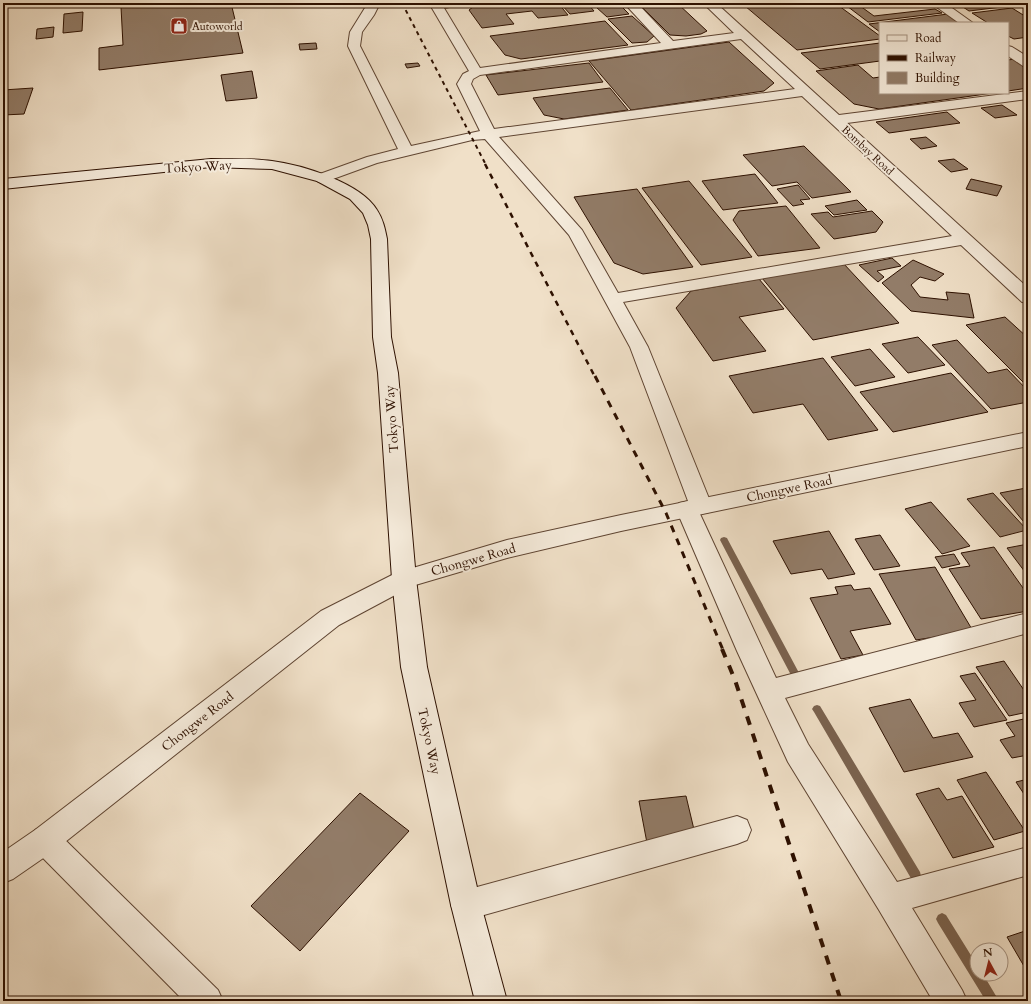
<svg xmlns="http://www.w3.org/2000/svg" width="1031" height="1004" font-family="Cardo,serif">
<rect width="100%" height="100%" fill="#f0e0c8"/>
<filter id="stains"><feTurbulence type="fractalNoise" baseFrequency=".005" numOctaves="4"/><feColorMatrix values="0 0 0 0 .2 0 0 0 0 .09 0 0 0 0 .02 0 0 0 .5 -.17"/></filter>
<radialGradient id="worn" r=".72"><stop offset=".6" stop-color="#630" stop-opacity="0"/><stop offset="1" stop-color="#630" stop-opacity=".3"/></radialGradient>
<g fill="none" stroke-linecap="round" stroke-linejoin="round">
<!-- stream -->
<g fill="#7a624f" fill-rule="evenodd">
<polygon points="724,537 727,538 728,540 798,671 800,674 798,677 795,678 792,677 720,540 721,538"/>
<polygon points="817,705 820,706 920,872 921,876 920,880 916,881 912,880 814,712 812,709 814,706"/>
<polygon points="942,913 946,915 977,965 977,974 983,974 999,1001 986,1001 938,923 936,919 938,915"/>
</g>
</g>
<!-- building -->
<g fill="#927c68" stroke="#2d1000">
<polygon points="117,3 144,3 117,6"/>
<polygon points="155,3 231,3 243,53 99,70 99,48 123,45 121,7"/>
<polygon points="489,3 558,3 568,15 538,18 532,11 506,14 514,24 482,28 469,10 477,4"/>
<polygon points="560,3 587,3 594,11 570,14"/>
<polygon points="638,3 677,3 707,31 701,34 686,36 670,35"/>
<polygon points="749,3 835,3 880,36 880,39 797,50 745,6"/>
<polygon points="843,3 856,3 874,16 935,9 942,13 868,22"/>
<polygon points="957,3 1015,3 1018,5 969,11"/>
<polygon points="619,4 629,14 607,17 596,7"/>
<polygon points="1012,8 1028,18 1028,37 1014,39 1008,36 1008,23 988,23 972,13"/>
<polygon points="83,12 82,31 63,33 64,14"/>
<polygon points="948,14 961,23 880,23 880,32 869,24"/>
<polygon points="632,16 654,36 647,42 632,43 608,19"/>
<polygon points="605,21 628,45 521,59 505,55 490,36"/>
<polygon points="54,27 53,37 36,39 37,29"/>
<polygon points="729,42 774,83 764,91 631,110 589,61"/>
<polygon points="316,43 317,49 300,50 299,44"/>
<polygon points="880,43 880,61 820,69 801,53"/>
<polygon points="1015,59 1028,68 1028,88 1008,91 1008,60"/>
<polygon points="418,63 420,66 407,68 405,64"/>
<polygon points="589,63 603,82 498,95 486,75"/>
<polygon points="858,65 873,78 880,77 880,93 993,93 879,109 854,104 816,71"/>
<polygon points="252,71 257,98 226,101 221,75"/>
<polygon points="33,88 24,114 3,115 3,90"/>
<polygon points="610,88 628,110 564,119 544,115 533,98"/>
<polygon points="1002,105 1017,115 995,118 981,108"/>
<polygon points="947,112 960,123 889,133 876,122"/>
<polygon points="926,137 937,146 921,149 910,139"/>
<polygon points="804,146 851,192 812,198 797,182 772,186 743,155"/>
<polygon points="954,159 968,169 951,172 938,161"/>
<polygon points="755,174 778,203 723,210 702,181"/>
<polygon points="971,179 1002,186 997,196 966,189"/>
<polygon points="689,181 752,257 701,265 642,188"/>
<polygon points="798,185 810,199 800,200 804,204 793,206 777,189"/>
<polygon points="637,189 693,267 643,274 614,263 574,197"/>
<polygon points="857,200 867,210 834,215 825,206"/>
<polygon points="786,206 820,248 758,256 733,220 739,211"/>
<polygon points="872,211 883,222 876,232 834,239 811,214 828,212 833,217"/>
<polygon points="892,258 901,266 877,271 884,277 878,282 859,265"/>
<polygon points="913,260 944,274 935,281 920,277 911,285 920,297 948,300 946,292 969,294 974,318 911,311 882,283"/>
<polygon points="843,263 899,323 813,340 762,278"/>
<polygon points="759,279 784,309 739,317 766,351 713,361 676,308 691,291"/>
<polygon points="1005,317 1028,338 1028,387 966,325"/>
<polygon points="918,337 945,365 908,373 882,344"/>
<polygon points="957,340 988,373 1007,369 1028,391 1028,402 991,409 932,345"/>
<polygon points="870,349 895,377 855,386 831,357"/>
<polygon points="823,358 878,430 828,440 803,404 753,413 729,376"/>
<polygon points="951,373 988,412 893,432 860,392"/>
<polygon points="1026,488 1028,490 1028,527 1000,493"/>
<polygon points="993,493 1027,530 1000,537 967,499"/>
<polygon points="931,502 970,546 942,554 905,509"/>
<polygon points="829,531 855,574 828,579 822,569 791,574 773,541"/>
<polygon points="880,535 900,566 874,570 855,539"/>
<polygon points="1028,544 1028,576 1007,548"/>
<polygon points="994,547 1028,595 1028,611 981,619 949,569 970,566 961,553"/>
<polygon points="954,554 960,564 942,568 935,557"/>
<polygon points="935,567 973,631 916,640 879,574"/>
<polygon points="851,585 854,590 870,588 891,624 850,631 863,655 841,659 810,598 838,594 835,587"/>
<polygon points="1004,661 1028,696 1028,712 1009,716 976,667"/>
<polygon points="975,673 1007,720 974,727 959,703 976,700 960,676"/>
<polygon points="910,699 933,738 958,733 973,757 904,772 869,708"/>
<polygon points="1028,718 1028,755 1012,758 1000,740 1015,736 1006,723"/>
<polygon points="986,772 1025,831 994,840 957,780"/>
<polygon points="1028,779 1028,800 1016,782"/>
<polygon points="939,788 947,800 962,796 994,847 953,858 916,794"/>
<polygon points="360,793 409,831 300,951 251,906"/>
<polygon points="686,796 696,838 647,843 639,801"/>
<polygon points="1028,930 1028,973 1007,937"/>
</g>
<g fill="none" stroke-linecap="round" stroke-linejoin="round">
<!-- minor casing -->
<g stroke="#5e4432" stroke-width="2">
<g id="minor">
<path d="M368,3H380L374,15L362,32L360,46L411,146L480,131L457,84L463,74L469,71L429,3H463L461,5L444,8L480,68L661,43L624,3H637L673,41L734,33L703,3H716L839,115L1028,91V99L847,123L1028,288V303L1022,302L961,245L623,302L648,347L712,506L709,512L700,514L776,678L1028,613V633L785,698L808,744L897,882L1028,847V875L912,908L962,990L967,1001H933L879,910L788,762L737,651L676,509L679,503L688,501L630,347L569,235L485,139L472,140L377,163L322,183L317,181L314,178L317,175L367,157L398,149L348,46L350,32ZM741,39L795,89L494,129L471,84L473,79L480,75ZM802,96L952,236L618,293L582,230L499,137Z"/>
<polygon points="931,3 945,3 973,23 959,23"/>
<polygon points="1008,46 1012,47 1028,57 1028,67 1023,66 1008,56"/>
<polygon points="737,816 747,820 751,830 747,840 737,844 466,920 455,916 451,905 455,894 466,890"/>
<polygon points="45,826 55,830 218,990 223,1001 184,1001 35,850 31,840 35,830"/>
</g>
</g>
<!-- tertiary casing -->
<g stroke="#5e4432" stroke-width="2">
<polygon id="tertiary" points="1028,432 1028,446 621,531 507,558 412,586 339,625 55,850 13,879 3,883 3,852 35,830 321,611 396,573 507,540 621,515"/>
</g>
<!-- secondary casing -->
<g stroke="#2d1000" stroke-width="2">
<path id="secondary" d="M211,159C231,159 252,158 272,161C303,165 361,183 377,210C383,219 385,229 387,239L391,337L398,373L416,579L427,667L481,905L507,1001H475L451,905L401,667L392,579L378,373L373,337L371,239L368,225L363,213L350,199L317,181L272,169L211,167L3,189V179Z"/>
</g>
<!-- minor -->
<use href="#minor" fill="#f5ebdb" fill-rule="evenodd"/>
<!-- tertiary -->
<use href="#tertiary" fill="#f5ebdb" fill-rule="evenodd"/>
<!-- secondary -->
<use href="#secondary" fill="#f5ebdb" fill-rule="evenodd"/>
<!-- rail-far3 -->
<polyline stroke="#2d1000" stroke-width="2" stroke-dasharray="4 4" stroke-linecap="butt" points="402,3 486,165"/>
<!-- rail-far2 -->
<polyline stroke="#2d1000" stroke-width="2.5" stroke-dasharray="5.5 5.5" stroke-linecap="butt" points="485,164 595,377"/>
<!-- rail-far1 -->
<polyline stroke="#2d1000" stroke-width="3" stroke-dasharray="7 7" stroke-linecap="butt" points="595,376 666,513 723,650"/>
<!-- rail -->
<polyline stroke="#2d1000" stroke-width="4" stroke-dasharray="9 9" stroke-linecap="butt" points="722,649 735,680 841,1001"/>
</g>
<!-- icons -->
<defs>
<g id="shop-square" transform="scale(0.9)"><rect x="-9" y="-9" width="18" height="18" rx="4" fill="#8f2418" stroke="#f5ebdb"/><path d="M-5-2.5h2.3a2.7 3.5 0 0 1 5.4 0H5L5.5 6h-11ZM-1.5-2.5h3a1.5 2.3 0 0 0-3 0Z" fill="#fff"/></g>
</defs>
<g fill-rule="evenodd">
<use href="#shop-square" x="179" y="26"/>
</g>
<g text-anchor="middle" stroke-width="4" stroke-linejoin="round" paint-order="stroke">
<!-- far-poi labels -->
<g font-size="11" fill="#2d1000" stroke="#f5ebdb" text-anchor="start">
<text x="192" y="30">Autoworld</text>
</g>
<!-- far-street labels -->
<g font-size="11" fill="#2d1000" stroke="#f5ebdb">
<text transform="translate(868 150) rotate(43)" y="4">Bombay Road</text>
</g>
<!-- street labels -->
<g font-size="13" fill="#2d1000" stroke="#f5ebdb">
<text transform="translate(198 166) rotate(-3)" y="5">Tokyo Way</text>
<text transform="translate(391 419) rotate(-94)" y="5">Tokyo Way</text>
<text transform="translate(789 488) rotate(-12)" y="5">Chongwe Road</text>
<text transform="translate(473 559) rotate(-16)" y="5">Chongwe Road</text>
<text transform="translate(197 721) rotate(-38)" y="5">Chongwe Road</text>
<text transform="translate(430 741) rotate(78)" y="5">Tokyo Way</text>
</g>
</g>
<!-- margin -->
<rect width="1031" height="1004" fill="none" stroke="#f0e0c8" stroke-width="16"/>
<rect x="4" y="4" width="1023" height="996" fill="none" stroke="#2d1000" stroke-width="2"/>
<rect x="8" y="8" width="1015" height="988" fill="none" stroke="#2d1000"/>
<!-- legend -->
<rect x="879" y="22" width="130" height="72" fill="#f5ebdb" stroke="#a59383"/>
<rect x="887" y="35" width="20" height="6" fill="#f5ebdb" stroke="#a59383"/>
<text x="915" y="42" font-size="12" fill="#2d1000">Road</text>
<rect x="887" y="55" width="20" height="6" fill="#2d1000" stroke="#a59383"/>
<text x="915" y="62" font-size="12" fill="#2d1000">Railway</text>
<rect x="887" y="72" width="20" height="12" fill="#927c68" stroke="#a59383"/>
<text x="915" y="82" font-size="12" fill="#2d1000">Building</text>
<!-- north arrow -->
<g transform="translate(989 962) rotate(353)"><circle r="19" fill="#f5ebdb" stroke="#a59383"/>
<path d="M0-3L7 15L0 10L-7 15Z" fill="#8f2418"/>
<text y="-6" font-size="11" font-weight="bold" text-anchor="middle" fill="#2d1000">N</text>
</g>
<rect width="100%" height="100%" filter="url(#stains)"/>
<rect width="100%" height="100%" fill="url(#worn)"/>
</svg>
